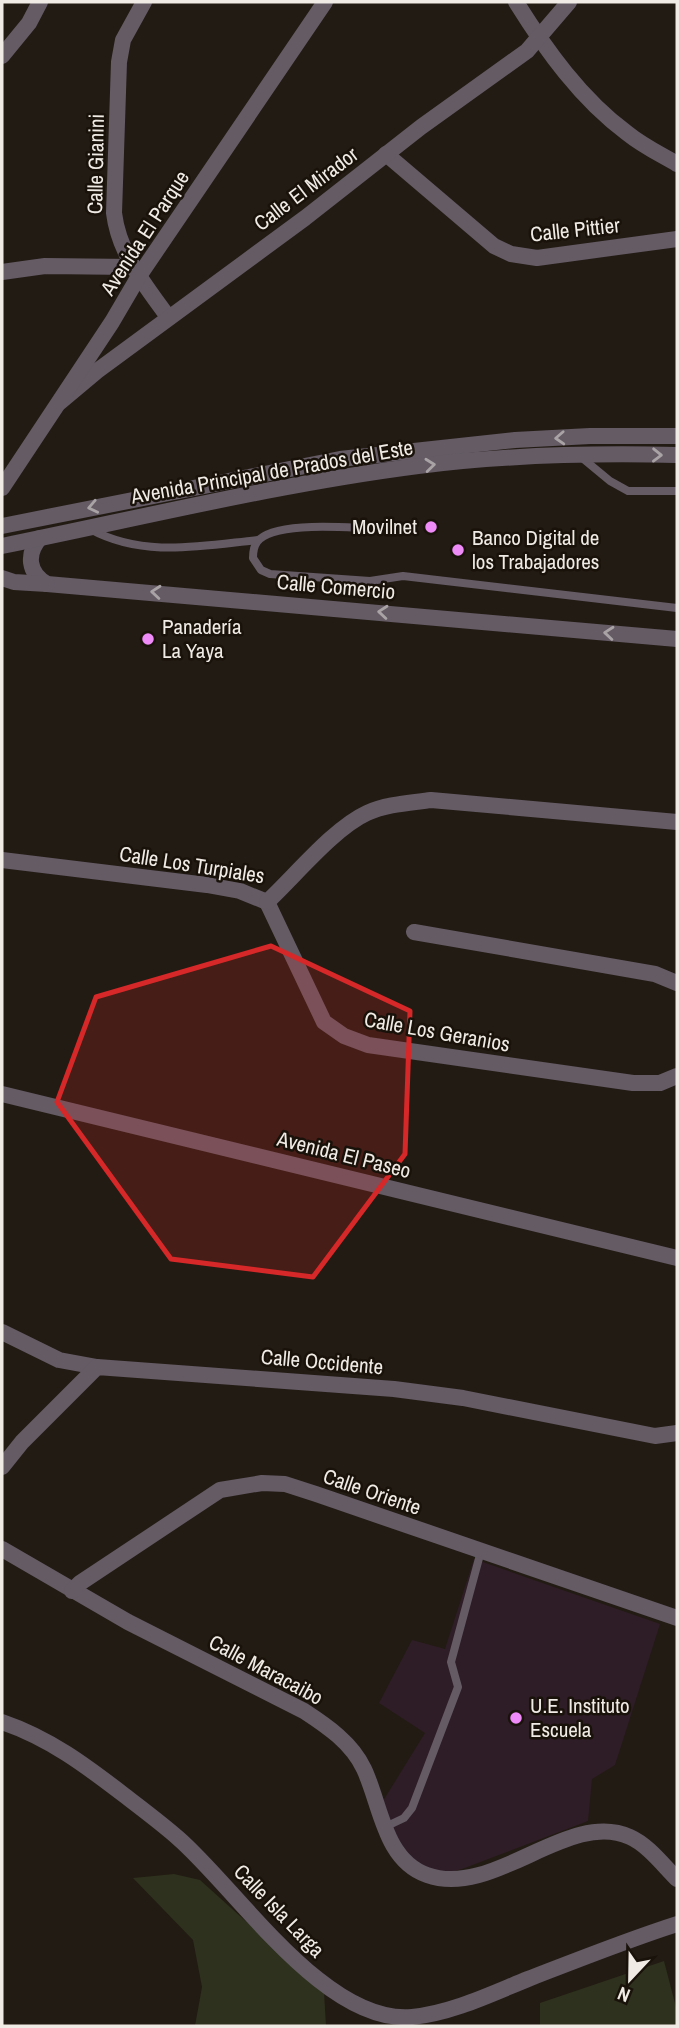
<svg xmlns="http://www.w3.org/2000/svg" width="679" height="2028" font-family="'Archivo Narrow',sans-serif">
<rect width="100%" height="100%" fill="#221b13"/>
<!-- education -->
<polygon fill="#2e1d26" points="474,1559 660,1624 615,1765 592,1779 588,1821 462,1869 446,1873 432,1870 415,1861 401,1846 392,1830 383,1801 425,1733 379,1703 412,1640 445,1649"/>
<!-- green -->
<g fill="#2e311d">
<polygon points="174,1874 200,1880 324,1992 326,2026 195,2026 202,1987 193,1940 133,1878"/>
<polygon points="664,1961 677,2011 677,2026 540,2026 540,2003"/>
</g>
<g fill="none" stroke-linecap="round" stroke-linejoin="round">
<!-- service -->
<g stroke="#645b65" stroke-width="8">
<polyline points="581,457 610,481 628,491 677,491"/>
<path d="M362,528C340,527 271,522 257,542C254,546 253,553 253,558L261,570L270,574L370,581L403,576L677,608"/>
<path d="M90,529C143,558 200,546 258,540"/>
<polyline points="385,1827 404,1818 412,1808 458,1687 451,1662 481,1551"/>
</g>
<!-- minor -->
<g stroke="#645b65" stroke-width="16">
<path d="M144,2L123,40L119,62L114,213C119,254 145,285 168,317"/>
<path d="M516,2C546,50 581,99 627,133C643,146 660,154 677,164"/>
<polyline points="2,56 29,23 40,2"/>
<polyline points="386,154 494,246 511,254 537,258 677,239"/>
<polyline points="2,272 45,266 132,267"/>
<polyline points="60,402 97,371 305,218 421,127 527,51 569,2"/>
<polyline points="2,488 112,322 139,276 325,2"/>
<polyline points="2,526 340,459 515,440 590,436 677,436"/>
<path d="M40,538C26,554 28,573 47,584L677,639"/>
<path d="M2,546C140,518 278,484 418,466C504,455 591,453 677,455"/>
<polyline points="2,578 14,582 47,584"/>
<polyline points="2,860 207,885 240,891 267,902"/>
<polyline points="267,902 324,1022 344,1036 368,1045 633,1083 660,1083 677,1076"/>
<path d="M267,902C295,876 334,828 367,813C387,804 410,803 431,800L677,822"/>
<polyline points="414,932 655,974 677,983"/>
<polyline points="2,1094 677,1258"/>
<polyline points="2,1332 59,1360 97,1367"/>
<polyline points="2,1467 22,1442 97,1367 394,1389 463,1398 655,1436 677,1433"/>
<path d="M2,1549L128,1622L304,1711C327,1726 352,1743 364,1769C381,1805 384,1860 427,1875C494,1899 568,1809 630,1837C648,1845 663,1865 677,1879"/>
<polyline points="72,1591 80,1583 220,1490 262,1483 285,1484 316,1494 677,1618"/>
<path d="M2,1722C49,1738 85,1765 124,1795C142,1809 161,1823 178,1838C237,1889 325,2025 412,2017C452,2013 491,1994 528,1979C577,1960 627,1940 677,1924"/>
</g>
</g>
<!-- one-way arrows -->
<defs><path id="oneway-chevron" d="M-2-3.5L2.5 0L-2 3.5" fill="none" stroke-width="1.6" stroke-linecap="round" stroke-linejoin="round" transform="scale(1.75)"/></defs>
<g stroke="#aaa3a5">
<use href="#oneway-chevron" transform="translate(560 438) rotate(177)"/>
<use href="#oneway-chevron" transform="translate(657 455) rotate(1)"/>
<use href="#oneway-chevron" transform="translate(430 465) rotate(-6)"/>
<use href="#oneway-chevron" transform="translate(93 507) rotate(168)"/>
<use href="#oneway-chevron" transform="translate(156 592) rotate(-175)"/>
<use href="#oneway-chevron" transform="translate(383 612) rotate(-175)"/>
<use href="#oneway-chevron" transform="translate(609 633) rotate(-175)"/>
</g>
<!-- marked area -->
<path fill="#d62828" fill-opacity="0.2" stroke="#d62828" stroke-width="5" stroke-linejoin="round" d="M271,946L410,1011L405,1154L313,1277L171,1259L57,1102L96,997Z"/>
<!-- markers -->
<g fill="#ef8bf7" stroke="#19120a" stroke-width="2.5">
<circle cx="431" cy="527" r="7"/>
<circle cx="458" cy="550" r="7"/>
<circle cx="148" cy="639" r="7"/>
<circle cx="516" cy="1718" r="7"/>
</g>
<g text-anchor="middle" stroke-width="5" stroke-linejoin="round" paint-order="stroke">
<!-- street labels -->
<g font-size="21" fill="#f0ebe5" stroke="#19120a">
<text transform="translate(96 164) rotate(-89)" y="7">Calle Gianini</text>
<text transform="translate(306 189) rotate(-37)" y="7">Calle El Mirador</text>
<text transform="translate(575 230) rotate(-6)" y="7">Calle Pittier</text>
<text transform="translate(145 233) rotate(-57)" y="7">Avenida El Parque</text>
<text transform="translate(272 472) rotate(-10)" y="7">Avenida Principal de Prados del Este</text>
<text transform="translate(336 587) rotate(5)" y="7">Calle Comercio</text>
<text transform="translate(192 865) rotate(9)" y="7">Calle Los Turpiales</text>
<text transform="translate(437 1032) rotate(10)" y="7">Calle Los Geranios</text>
<text transform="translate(344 1155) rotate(14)" y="7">Avenida El Paseo</text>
<text transform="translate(322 1362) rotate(5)" y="7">Calle Occidente</text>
<text transform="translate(372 1492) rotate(19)" y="7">Calle Oriente</text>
<text transform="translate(266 1670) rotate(28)" y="7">Calle Maracaibo</text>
<text transform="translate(279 1911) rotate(46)" y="7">Calle Isla Larga</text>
</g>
<!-- poi labels -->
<g font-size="21" fill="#f0ebe5" stroke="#19120a" text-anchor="start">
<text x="417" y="534" text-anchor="end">Movilnet</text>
<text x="472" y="545">Banco Digital de<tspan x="472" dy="24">los Trabajadores</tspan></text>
<text x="162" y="634">Panadería<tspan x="162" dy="24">La Yaya</tspan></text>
<text x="530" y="1713">U.E. Instituto<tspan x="530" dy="24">Escuela</tspan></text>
</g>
</g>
<!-- border -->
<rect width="679" height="2028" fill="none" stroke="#f0ebe5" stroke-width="7"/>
<!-- north arrow -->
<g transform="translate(630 1979) rotate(202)" stroke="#19120a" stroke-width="5" paint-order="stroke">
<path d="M0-5L12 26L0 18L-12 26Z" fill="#f0ebe5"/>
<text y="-10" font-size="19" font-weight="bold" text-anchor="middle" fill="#f0ebe5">N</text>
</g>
</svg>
